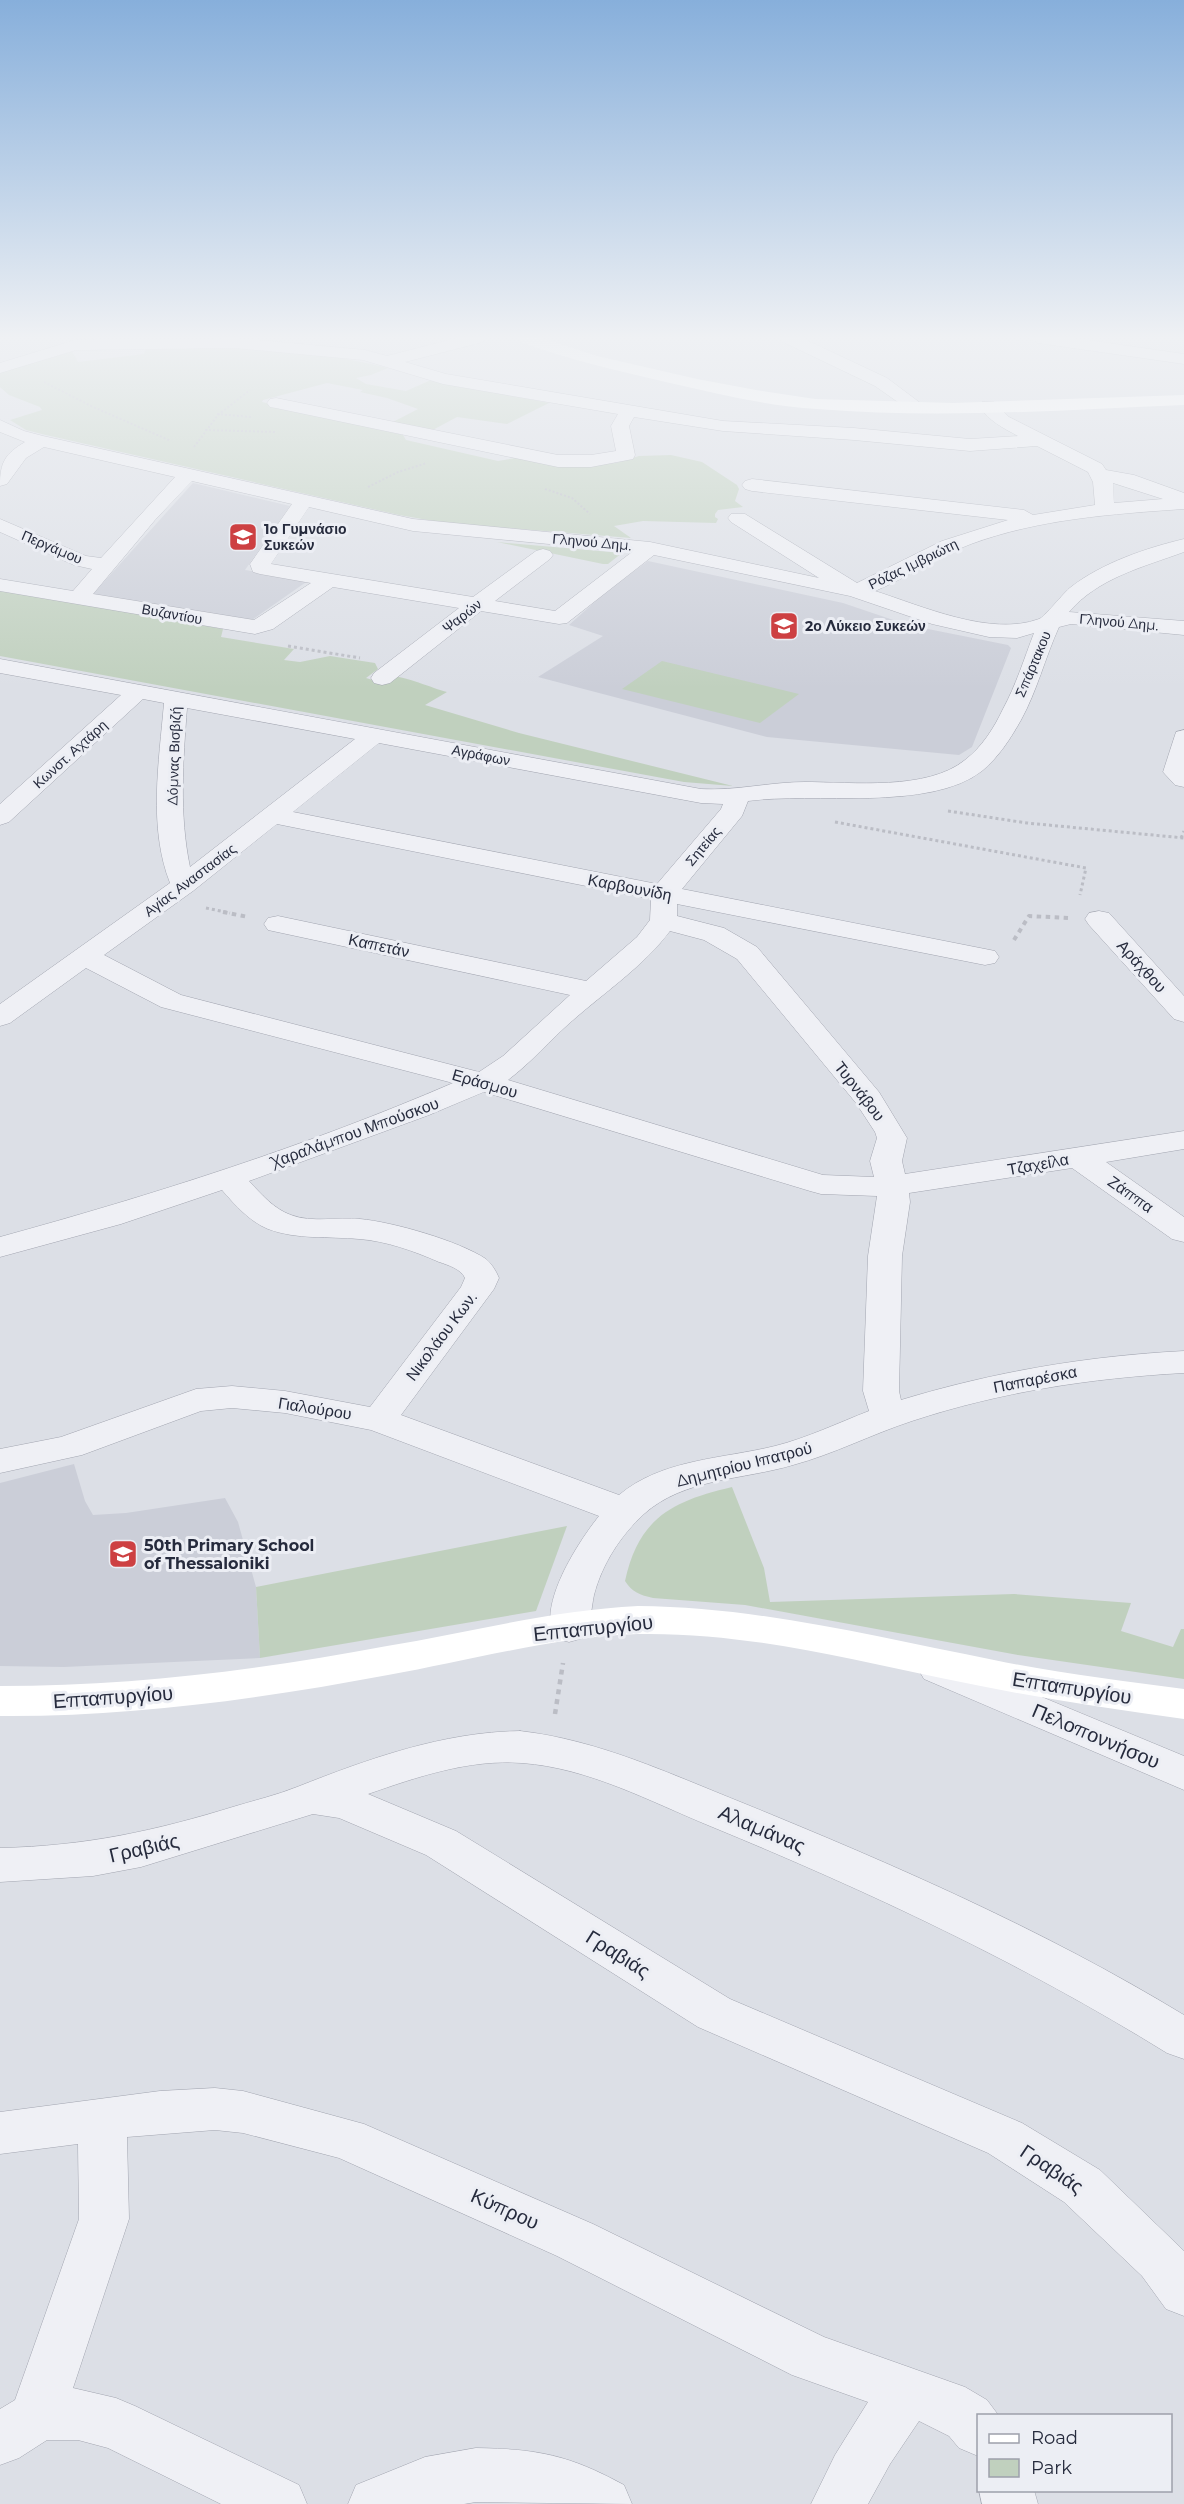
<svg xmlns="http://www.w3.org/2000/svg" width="1184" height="2504" font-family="Montserrat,sans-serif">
<rect width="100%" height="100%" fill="#dcdfe6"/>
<!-- built -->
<g fill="#cbced8">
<polygon points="193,483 290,506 245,570 309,580 249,622 93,594"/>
<polygon points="648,561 843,603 908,625 1008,645 1011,648 972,747 959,755 767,737 538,677 603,636 569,625 608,590"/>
<polygon points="74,1464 85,1501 93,1515 126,1513 225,1498 238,1522 256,1587 260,1658 64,1667 0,1666 0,1483"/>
</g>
<!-- green -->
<g fill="#c0d0be">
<path d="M147,347C228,348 309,348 388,368L371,375L356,378L366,384L406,391L431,380L549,403L507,424L457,417L429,432L391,423L418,409L387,398L360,392L363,390L327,383L263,400L262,402L403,435L406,440L498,461L515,458L573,466L616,463L639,456L671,455L702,462L737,485L739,489L735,501L743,507L718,510L715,514V517L718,519L716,523L643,521L614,526L631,538L445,523L399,515L46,435L26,430L10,420L42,410L40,407L9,395L0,387V372L63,353L72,351L78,362L144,354Z"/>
<polygon points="497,542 622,553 608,564 603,564"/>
<path d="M0,588L223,629L221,637L294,649L284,660L300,662L330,656L375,663L378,669L366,678L386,684L390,676C402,675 432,688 447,692L425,705L519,733L733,786L684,782L0,656Z"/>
<polygon points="662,661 799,694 760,723 622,689"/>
<path d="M732,1487L764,1568L770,1602L1014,1594L1131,1603L1121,1631L1173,1647L1181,1629H1184V1679L1018,1655L745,1605L653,1598C640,1595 632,1592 625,1581C639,1517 673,1501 732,1487Z"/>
<polygon points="567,1526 536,1611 260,1658 256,1587"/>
</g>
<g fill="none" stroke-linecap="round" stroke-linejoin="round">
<!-- street casing -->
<g stroke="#a2a5b0" stroke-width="1">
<g id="street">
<path d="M236,338L365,350L387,356L457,338H485L483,342L405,362L446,374L723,421L854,428L970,439L1018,436C1003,428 989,421 979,406L982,402H994L1009,417L1102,464L1106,470L1134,475L1184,493V509C1112,514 1039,519 971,544C938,556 908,577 875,591C922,606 991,637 1039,619C1045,617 1063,593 1071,587C1102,563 1146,548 1184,539V552C1143,567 1098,578 1069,612L1184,621V635L1071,624L1059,627C1045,658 1037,691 1021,720C1011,738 998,758 982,771C929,812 813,792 748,801L742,816L682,889L985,949L995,951L999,957L995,963L985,965L677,904V916L724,928L757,947L879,1092L907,1138L902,1161L905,1174L1184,1131V1149L1106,1162L1184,1217V1242L1172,1239L1072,1168L909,1193L910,1202L902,1256L899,1391L901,1400C993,1372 1087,1356 1184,1351V1373C1091,1378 1000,1392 912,1421C872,1434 834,1454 793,1465C743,1480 684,1478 644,1514C621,1535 602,1564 594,1595C591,1610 591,1624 583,1638L569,1642L555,1638C536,1606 579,1541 599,1516L371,1430L285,1413L232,1408L201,1411L82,1455L0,1473V1449L61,1437L196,1389L232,1386L285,1391L370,1407L461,1287L465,1278C461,1269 448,1265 439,1262C414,1251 386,1241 359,1239C328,1236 297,1240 268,1229C249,1221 235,1205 222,1190L121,1224L0,1257V1237C153,1195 307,1146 453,1083L161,1007L86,968L10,1023L0,1026V1004L170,883C148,827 159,762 164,703L143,699L9,822L0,825V804L121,695L0,673V659L701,789C736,791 770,782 805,782C852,782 927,791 965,760C982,747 994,728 1003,709C1016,685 1024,659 1034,633L1017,638L989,637L932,624L850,596L654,555L567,623L559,624L481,611L390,683L382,685L374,683L371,678L374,673L459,608L333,587L273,629L255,634L0,591V579L73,591L92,569L74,565L0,532V519L86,556L101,558L175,477L44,447L26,458L7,484L0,486C0,462 5,454 25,442L0,432V420L24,431L43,436L413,519L650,542L819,578L731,522L728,518L731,514H745L857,583L942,541L1008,520L752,491L745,489L742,485L745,481L752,479L1024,510L1033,515L1095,505L1093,482L1088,472L1037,446L970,451L854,440L723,431L634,417L629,426L635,455L633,459L591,467H558L276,408L270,407L267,403L270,399L276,398L558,455H591L616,451L611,426L618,414L443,384L363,360L235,348L76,350L0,373V363L75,340ZM192,481L292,504L250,564L253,572L260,574L311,583L254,620L93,594L155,520ZM1113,483L1163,499L1114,503ZM309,507L413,531L632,552L555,611L495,601L550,559L553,555L550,551L543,549L536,551L473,597L271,564ZM187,708L355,739L190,867C179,814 183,761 187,708ZM379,743L701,803L723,804L721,809L657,884L293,812ZM277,824L651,899L650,920L637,937L586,981L278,916L268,918L264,924L268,930L570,995L503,1056L479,1072L181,995L104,955L193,891ZM670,931L704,940L737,959L856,1103L875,1132L877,1138L870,1161L874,1177L823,1175L508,1080C532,1062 550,1040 572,1021C606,991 643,967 670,931ZM484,1092L810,1191L821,1194L877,1196L868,1256L863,1391L869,1411C838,1423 807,1438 775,1446C722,1459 662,1459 619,1495L401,1415L494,1289L499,1278C496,1271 492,1264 486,1259C459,1241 393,1222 360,1219C338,1217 312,1223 291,1215C274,1209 261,1194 249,1181L429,1115Z"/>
<polygon points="781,338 802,338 887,378 927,408 924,412 912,412 875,386 783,342"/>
<polygon points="1030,338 1073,338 1184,354 1184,364 1038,343"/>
<polygon points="1184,730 1184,787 1175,785 1163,772 1176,732"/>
<polygon points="1099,911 1109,913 1184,996 1184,1022 1174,1019 1089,925 1085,919 1089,913"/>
<polygon points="938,1654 1184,1756 1184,1790 924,1679 918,1669 924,1659"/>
<path d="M520,1731C599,1740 670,1774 743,1803C895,1865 1044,1930 1184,2015V2059L1167,2053C1022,1963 868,1891 710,1826C649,1801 589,1768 522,1763C469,1759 417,1777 368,1794L456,1831L730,1999L1022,2123L1100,2170L1184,2251V2316L1166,2309L1142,2276L1064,2202L988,2153L698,2027L426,1855L339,1818L313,1814L141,1867L93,1876L0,1882V1848C86,1846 155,1831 236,1806C256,1800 277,1795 297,1787C368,1759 443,1732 520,1731Z"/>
<polygon points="215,2088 243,2091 364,2124 593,2224 824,2337 965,2387 987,2400 999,2416 978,2416 978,2456 959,2448 949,2436 919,2421 890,2464 868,2504 811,2504 835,2455 868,2402 792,2375 557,2256 339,2158 243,2133 215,2130 127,2137 129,2219 73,2388 116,2398 135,2406 299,2485 307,2504 221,2504 108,2448 78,2440 47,2440 19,2458 0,2465 0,2409 15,2400 79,2219 78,2144 0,2154 0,2112 160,2091"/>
<path d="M476,2448C538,2449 569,2455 624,2485L632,2504L476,2502L464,2504H348L356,2485L425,2457Z"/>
<polygon points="979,2490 1034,2490 1038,2504 982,2504"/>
</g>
</g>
<!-- path-far3 -->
<g stroke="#bbbdc5" stroke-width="2" stroke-dasharray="2 2" stroke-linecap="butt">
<polyline points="44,382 91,406 171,441"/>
<polyline points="217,414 251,417"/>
<polyline points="205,430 276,432"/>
<polyline points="194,447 218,415 250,390"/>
<polyline points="368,487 398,472 427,463"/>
<polyline points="545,489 572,498 590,514"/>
</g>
<!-- path-far2 -->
<g stroke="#bbbdc5" stroke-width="3" stroke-dasharray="3 3" stroke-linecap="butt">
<polyline points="288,646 360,658"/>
<polyline points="948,811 1027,823 1184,838"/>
<polyline points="835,822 1086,868 1080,895"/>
<polyline points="1181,838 1184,831"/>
<polyline points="206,908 230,913"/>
</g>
<!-- path-far1 -->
<g stroke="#bbbdc5" stroke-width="4" stroke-dasharray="4.5 4.5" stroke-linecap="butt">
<polyline points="223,912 248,917"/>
<polyline points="1014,940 1029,916 1068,918"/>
</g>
<!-- path -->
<polyline stroke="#bbbdc5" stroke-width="4.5" stroke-dasharray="5 5" stroke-linecap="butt" points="555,1714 563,1663"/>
<!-- street -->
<use href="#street" fill="#eff0f5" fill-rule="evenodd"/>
<!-- secondary -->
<g fill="#fff" fill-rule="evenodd">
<path d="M519,338H542L597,356L697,379L756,390L815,399L953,403L1184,395V405C1062,410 939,419 817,409C767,406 718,394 670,383C619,371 569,360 521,342Z"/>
<path d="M638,1606C760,1607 876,1637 994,1660C1057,1673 1121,1681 1184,1689V1719C1102,1708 1021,1695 941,1678C841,1657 741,1632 638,1634C558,1636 467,1661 388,1675C260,1699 131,1717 0,1716V1686C131,1686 259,1670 387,1646C470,1632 554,1610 638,1606Z"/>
</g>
</g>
<!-- sky -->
<linearGradient id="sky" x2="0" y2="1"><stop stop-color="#87afdb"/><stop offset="0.49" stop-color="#eff1f4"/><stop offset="1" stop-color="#eff1f4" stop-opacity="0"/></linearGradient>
<rect width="1184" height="689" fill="url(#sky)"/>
<!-- icons -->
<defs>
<g id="school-square" transform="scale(1.5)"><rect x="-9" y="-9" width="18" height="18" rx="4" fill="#cd4042" stroke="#eceef4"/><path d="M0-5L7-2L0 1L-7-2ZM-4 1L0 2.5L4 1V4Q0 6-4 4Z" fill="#fff"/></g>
</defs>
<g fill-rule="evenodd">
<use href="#school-square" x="243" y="537"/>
<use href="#school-square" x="784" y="626"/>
<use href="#school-square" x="123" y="1554"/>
</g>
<g text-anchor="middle" stroke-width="6" stroke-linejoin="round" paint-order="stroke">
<!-- far-poi labels -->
<g font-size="14" font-weight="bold" fill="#262b3d" stroke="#eceef4" text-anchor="start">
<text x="264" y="534">1ο Γυμνάσιο<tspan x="264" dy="16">Συκεών</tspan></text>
<text x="805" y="631">2ο Λύκειο Συκεών</text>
</g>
<!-- far-street labels -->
<g font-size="14" fill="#262b3d" stroke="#eceef4">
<text transform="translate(592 542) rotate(5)" y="5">Γληνού Δημ.</text>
<text transform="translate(52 547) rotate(23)" y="5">Περγάμου</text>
<text transform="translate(913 564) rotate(-26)" y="5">Ρόζας Ιμβριώτη</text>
<text transform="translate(172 614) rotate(10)" y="5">Βυζαντίου</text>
<text transform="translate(462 616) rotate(-38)" y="5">Ψαρών</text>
<text transform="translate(1119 622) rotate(5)" y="5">Γληνού Δημ.</text>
<text transform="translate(1033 664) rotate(-67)" y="5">Σπάρτακου</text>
<text transform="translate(70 754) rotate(-42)" y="5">Κωνστ. Αχτάρη</text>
<text transform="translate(481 755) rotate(11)" y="5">Αγράφων</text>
<text transform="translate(174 756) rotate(-88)" y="5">Δόμνας Βισβιζή</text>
<text transform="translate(703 846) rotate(-50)" y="5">Σητείας</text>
<text transform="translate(190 880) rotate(-37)" y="5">Αγίας Αναστασίας</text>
</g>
<!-- street labels -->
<g font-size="16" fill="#262b3d" stroke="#eceef4">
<text transform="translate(630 887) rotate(11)" y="6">Καρβουνίδη</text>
<text transform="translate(379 945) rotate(12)" y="6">Καπετάν</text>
<text transform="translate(1142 966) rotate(48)" y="6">Αράχθου</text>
<text transform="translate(485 1083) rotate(16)" y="6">Εράσμου</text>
<text transform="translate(860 1091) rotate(52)" y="6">Τυρνάβου</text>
<text transform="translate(355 1132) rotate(-20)" y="6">Χαραλάμπου Μπούσκου</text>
<text transform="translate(1038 1164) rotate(-10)" y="6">Τζαχείλα</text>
<text transform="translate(1131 1194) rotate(35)" y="6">Ζάππα</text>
<text transform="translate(441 1336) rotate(-53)" y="6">Νικολάου Κων.</text>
<text transform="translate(1035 1379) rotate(-11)" y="6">Παπαρέσκα</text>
<text transform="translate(315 1408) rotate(9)" y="6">Γιαλούρου</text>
<text transform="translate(744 1464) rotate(-14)" y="6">Δημητρίου Ιπατρού</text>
</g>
<!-- poi labels -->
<g font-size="16" font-weight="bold" fill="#262b3d" stroke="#eceef4" text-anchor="start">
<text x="144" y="1551">50th Primary School<tspan x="144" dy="18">of Thessaloniki</tspan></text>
</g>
<!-- near-street labels -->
<g font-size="20" fill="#262b3d" stroke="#eceef4">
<text transform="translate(593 1628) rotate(-6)" y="7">Επταπυργίου</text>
<text transform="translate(1072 1688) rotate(9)" y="7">Επταπυργίου</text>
<text transform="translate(113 1697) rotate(-4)" y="7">Επταπυργίου</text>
<text transform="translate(1096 1736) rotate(23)" y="7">Πελοποννήσου</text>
<text transform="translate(762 1829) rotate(23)" y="7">Αλαμάνας</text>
<text transform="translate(144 1848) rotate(-13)" y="7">Γραβιάς</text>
<text transform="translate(618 1954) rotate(32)" y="7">Γραβιάς</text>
<text transform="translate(1052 2169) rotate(34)" y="7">Γραβιάς</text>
<text transform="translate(505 2209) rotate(24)" y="7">Κύπρου</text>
</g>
</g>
<!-- legend -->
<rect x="977" y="2414" width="195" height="78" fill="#eceef4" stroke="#9da0ab" stroke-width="1.5"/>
<rect x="989" y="2434" width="30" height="9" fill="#ffffff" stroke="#9da0ab" stroke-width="1.5"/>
<text x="1031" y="2444" font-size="18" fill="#262b3d">Road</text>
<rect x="989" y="2459" width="30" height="18" fill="#c0d0be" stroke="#9da0ab" stroke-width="1.5"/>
<text x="1031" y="2474" font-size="18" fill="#262b3d">Park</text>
</svg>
